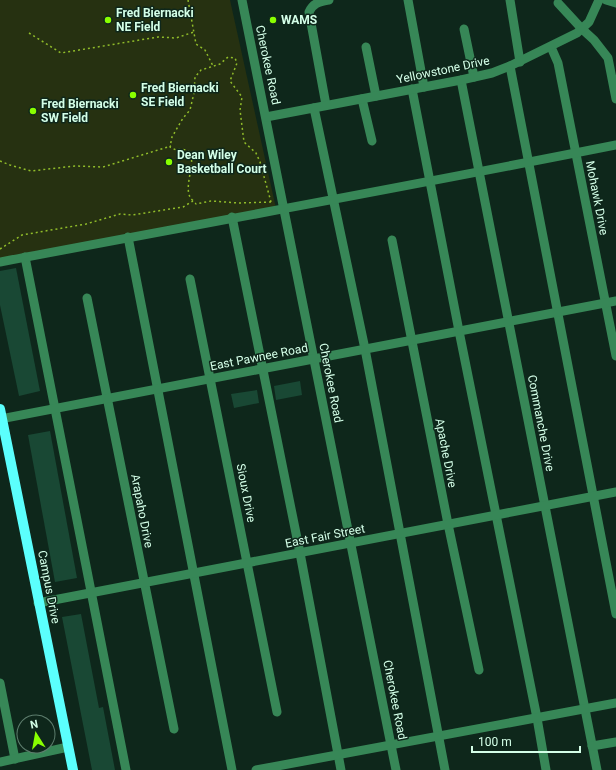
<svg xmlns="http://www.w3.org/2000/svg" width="616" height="770" font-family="Roboto,sans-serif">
<rect width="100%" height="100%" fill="#0e271b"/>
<!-- green -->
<polygon fill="#263111" points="0,0 230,0 277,213 0,259"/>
<!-- building -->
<g fill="#194834">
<polygon points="16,268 40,391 19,396 0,305 0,271"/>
<polygon points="300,381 302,395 276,400 274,386"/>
<polygon points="257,390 259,403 234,408 231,394"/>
<polygon points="50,431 77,578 55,582 28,435"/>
<polygon points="81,614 99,708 103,707 115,770 92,770 62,617"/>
</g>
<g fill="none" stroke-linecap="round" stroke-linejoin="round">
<!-- path -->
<g stroke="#90bc2a" stroke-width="1.5" stroke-dasharray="2 3" stroke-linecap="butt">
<polyline points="188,0 196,44 205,50 213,66"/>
<polyline points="29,33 61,53 158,37 176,38 194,32"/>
<polyline points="0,161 10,165 31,171 75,166 103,167 171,146"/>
<path d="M271,202L239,203L211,201L196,204C195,202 191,199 190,197C182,182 206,144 176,150L170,147L172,137L183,118L190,110L194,93L195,77L201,70L220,64L228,57L235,58L237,63L230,81L242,97L240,110L244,142L256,153L260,162L271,202L273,203"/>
<polyline points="0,249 22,235 86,224 120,214 132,215 183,207 193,201"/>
</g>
<!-- minor -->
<g stroke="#378757" stroke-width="9">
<polyline points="242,0 396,770"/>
<polyline points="408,0 424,87"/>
<polyline points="510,0 520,62"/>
<polyline points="606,0 616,3"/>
<polyline points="558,3 582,29 594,40 608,58 616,99"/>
<polyline points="464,29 474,77"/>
<polyline points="366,47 376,96"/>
<polyline points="551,47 558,63 616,356"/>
<polyline points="510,66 616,614"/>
<polyline points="461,80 597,770"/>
<polyline points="412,89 459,331 537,718 546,770"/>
<polyline points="362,99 372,141"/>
<path d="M326,105L309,12C313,3 319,2 329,0"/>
<polyline points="314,108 365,349 445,770"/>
<polyline points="266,117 461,80 492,73 510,66 577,33 589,22 599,0"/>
<polyline points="232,217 300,553 341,770"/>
<polyline points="128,237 232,770"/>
<polyline points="392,240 448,524 479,670"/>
<path d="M25,257C60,428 92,599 126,770"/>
<path d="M0,262C205,223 411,186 616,145"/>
<polyline points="190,279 277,712"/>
<polyline points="87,298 174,729"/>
<polyline points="0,419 616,301"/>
<polyline points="38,603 616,492"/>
<polyline points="0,683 15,759"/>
<polyline points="592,746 616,742"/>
<polyline points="0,762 68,747"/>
<polyline points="256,770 616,703"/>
</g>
<!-- major -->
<polyline stroke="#5bfffd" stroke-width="10" points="0,409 73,770"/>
</g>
<!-- markers -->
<g fill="#89ff00" stroke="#0e271b" stroke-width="1.5">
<circle cx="108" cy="20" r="4"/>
<circle cx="273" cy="20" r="4"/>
<circle cx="133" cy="95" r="4"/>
<circle cx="33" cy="111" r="4"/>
<circle cx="169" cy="162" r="4"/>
</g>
<g text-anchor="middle" stroke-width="3" stroke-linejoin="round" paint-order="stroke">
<!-- poi labels -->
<g font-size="12" font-weight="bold" fill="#d4ffe8" stroke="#0e271b" text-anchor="start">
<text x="116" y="17">Fred Biernacki<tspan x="116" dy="14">NE Field</tspan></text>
<text x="281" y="24">WAMS</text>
<text x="141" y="92">Fred Biernacki<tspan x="141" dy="14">SE Field</tspan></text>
<text x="41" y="108">Fred Biernacki<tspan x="41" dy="14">SW Field</tspan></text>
<text x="177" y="159">Dean Wiley<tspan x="177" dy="14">Basketball Court</tspan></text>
</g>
<!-- street labels -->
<g font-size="12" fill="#d4ffe8" stroke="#0e271b">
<text transform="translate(268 65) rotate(78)" y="4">Cherokee Road</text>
<text transform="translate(443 70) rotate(-12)" y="4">Yellowstone Drive</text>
<text transform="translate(597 198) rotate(79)" y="4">Mohawk Drive</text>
<text transform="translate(259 357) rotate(-11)" y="4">East Pawnee Road</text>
<text transform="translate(331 383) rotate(79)" y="4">Cherokee Road</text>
<text transform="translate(541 423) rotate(79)" y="4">Commanche Drive</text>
<text transform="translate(446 453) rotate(79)" y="4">Apache Drive</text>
<text transform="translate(246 493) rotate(79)" y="4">Sioux Drive</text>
<text transform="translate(142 511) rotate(79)" y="4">Arapaho Drive</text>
<text transform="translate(325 536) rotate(-11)" y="4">East Fair Street</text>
<text transform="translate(49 587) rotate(79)" y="4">Campus Drive</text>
<text transform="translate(395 700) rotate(79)" y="4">Cherokee Road</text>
</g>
</g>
<!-- north arrow -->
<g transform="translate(36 734) rotate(349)"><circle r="19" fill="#0e271b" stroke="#5d7d6d"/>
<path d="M0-3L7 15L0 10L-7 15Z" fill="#89ff00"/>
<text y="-6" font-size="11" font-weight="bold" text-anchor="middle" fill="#d4ffe8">N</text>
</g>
<!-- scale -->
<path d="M472 746v6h108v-6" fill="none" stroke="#d4ffe8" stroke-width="2"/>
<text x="478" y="746" font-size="12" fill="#d4ffe8" stroke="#0e271b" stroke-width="3" paint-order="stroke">100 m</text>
</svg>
